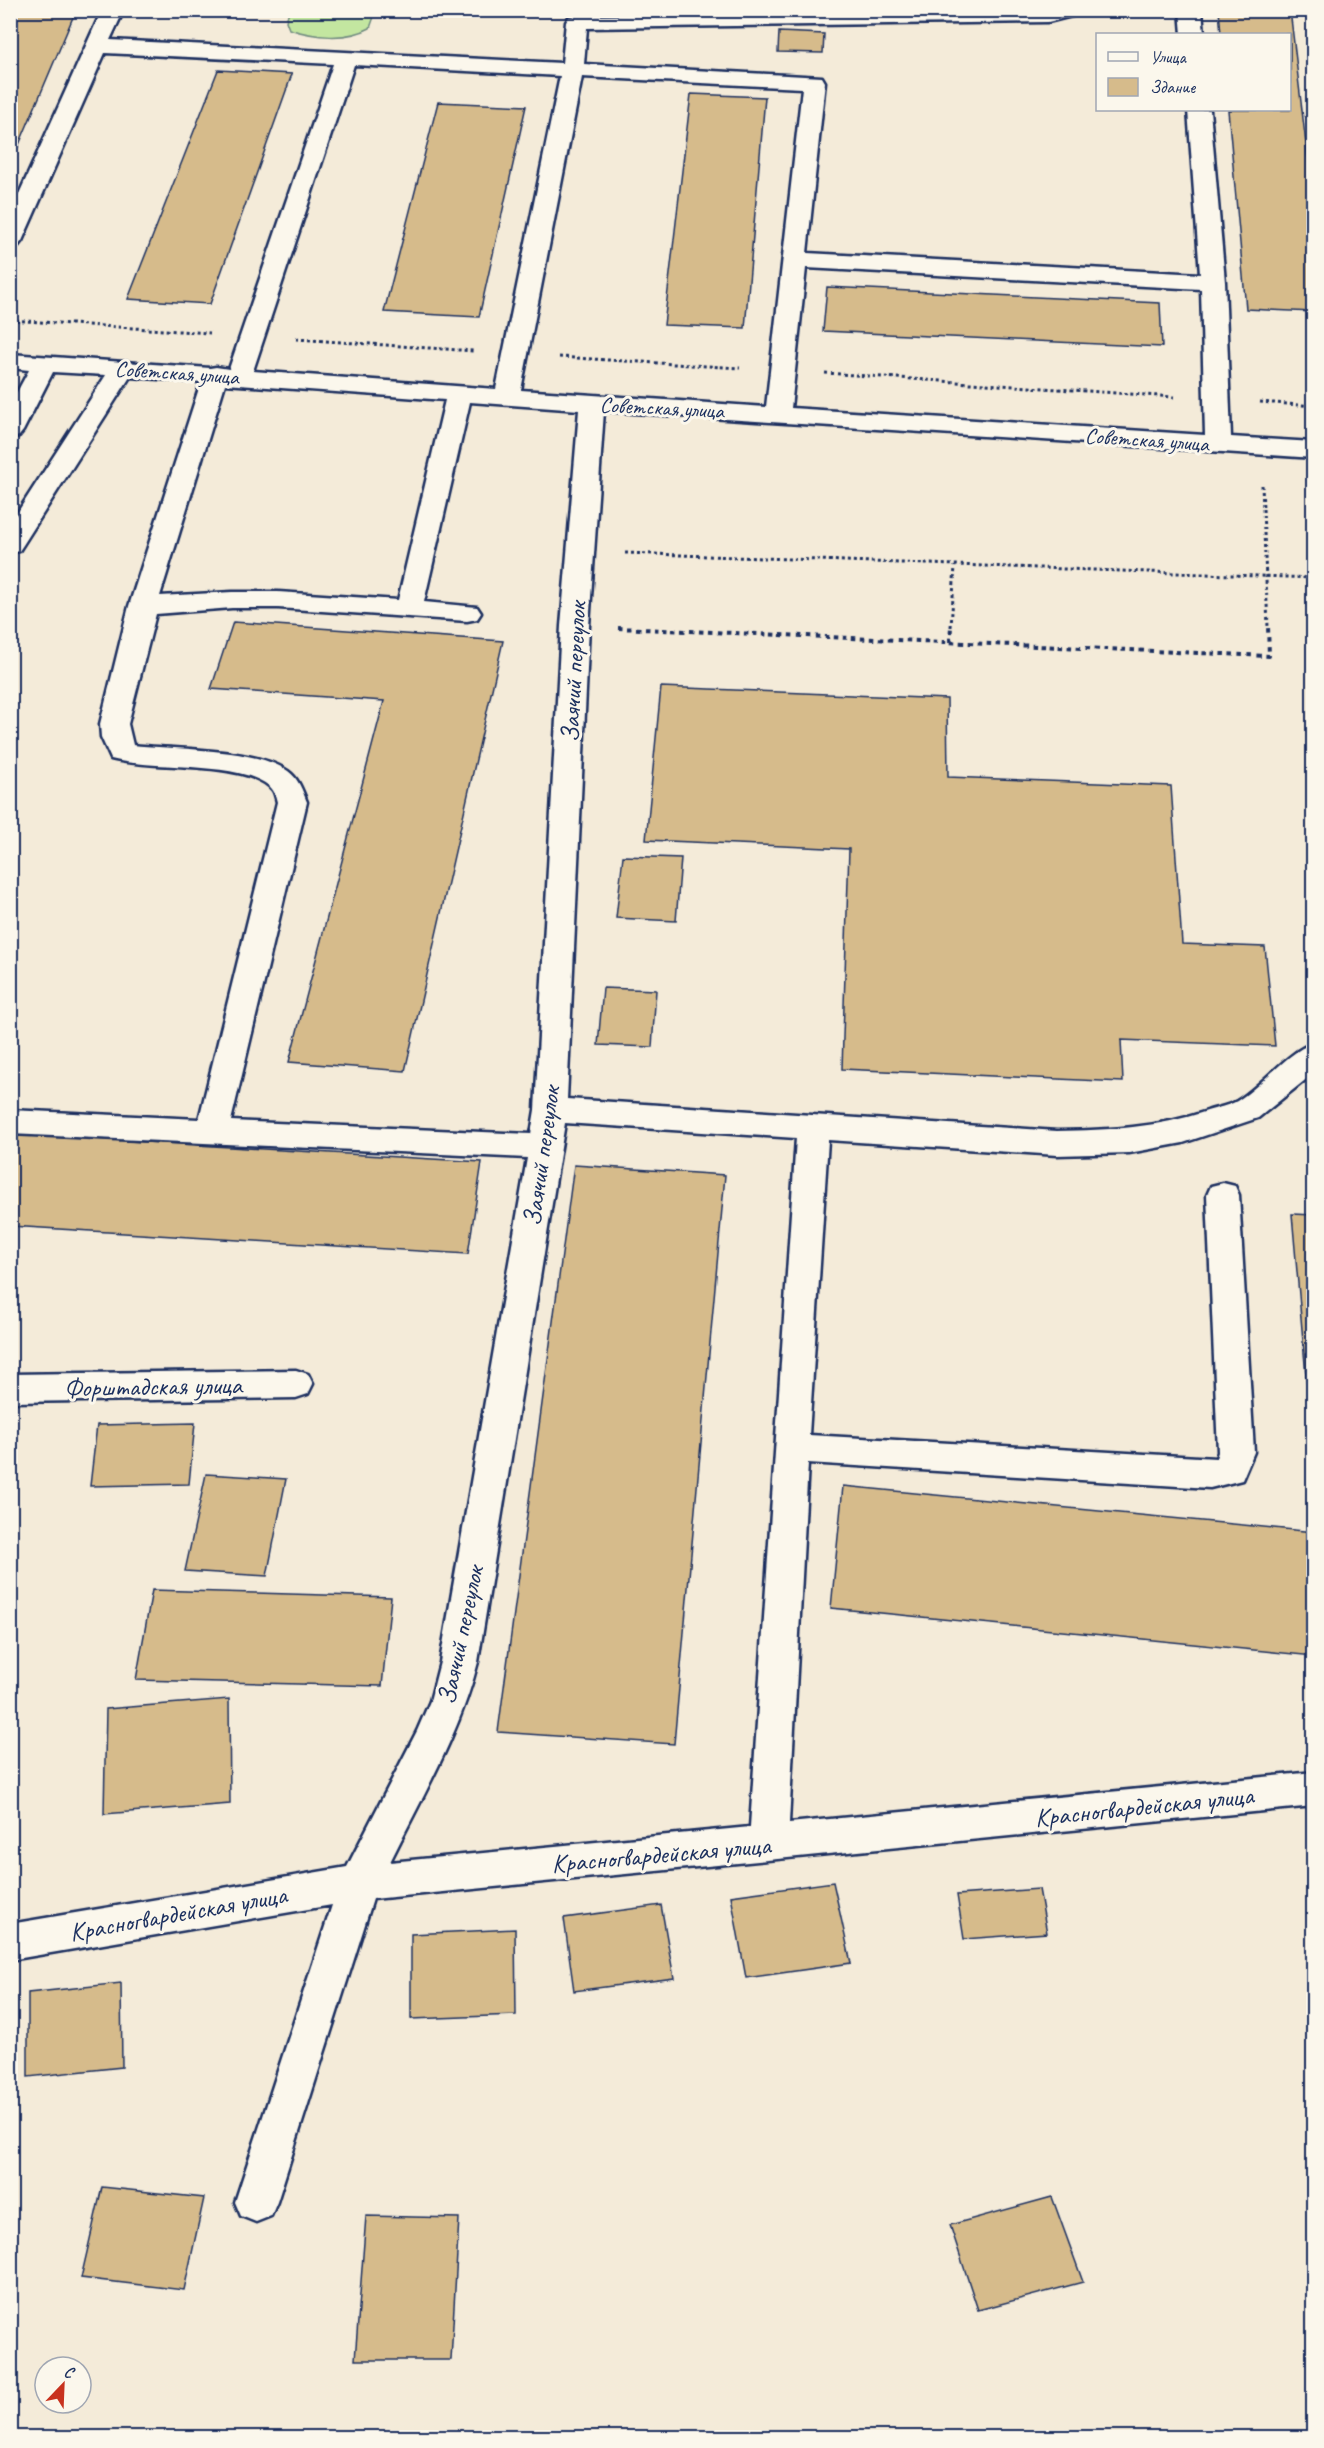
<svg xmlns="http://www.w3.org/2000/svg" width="1324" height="2448" font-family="Caveat,sans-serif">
<rect width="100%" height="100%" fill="#f4ebd9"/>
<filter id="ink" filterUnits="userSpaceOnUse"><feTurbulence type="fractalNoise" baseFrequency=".0167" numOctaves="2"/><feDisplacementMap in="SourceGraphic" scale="12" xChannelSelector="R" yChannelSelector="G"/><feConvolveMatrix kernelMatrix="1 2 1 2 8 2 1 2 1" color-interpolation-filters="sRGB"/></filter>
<g filter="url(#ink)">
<!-- green -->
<path fill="#c3e6a0" stroke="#6f8a7f" stroke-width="1.5" d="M289,11V10L376,11L370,28C346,41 314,37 289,29L286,21Z"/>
<!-- building -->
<g fill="#d6bb8b" stroke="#1b2f5e" stroke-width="1.5">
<polygon points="10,10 76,10 10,166"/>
<polygon points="1219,10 1290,10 1314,211 1314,312 1246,309 1228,110 1290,110 1290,34 1221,34"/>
<polygon points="779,32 824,34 823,53 778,52"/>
<polygon points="218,70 292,74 210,304 128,299"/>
<polygon points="691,94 765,97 745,328 664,325"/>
<polygon points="438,102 526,106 479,317 384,312"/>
<polygon points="827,287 1160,303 1162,347 823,331"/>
<polygon points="233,622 503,641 405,1071 289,1062 384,701 211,689"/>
<polygon points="661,687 947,699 948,777 1171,786 1182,944 1265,947 1275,1046 1121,1040 1123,1082 842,1069 849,849 646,840"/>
<polygon points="623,856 681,858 676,921 616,918"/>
<polygon points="603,988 656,990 652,1047 598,1045"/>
<polygon points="10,1134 482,1162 468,1254 10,1226"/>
<polygon points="574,1165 725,1175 674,1744 498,1732"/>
<polygon points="1292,1214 1314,1215 1314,1468"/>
<polygon points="195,1423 189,1484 90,1486 97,1425"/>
<polygon points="206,1474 286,1479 267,1576 185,1571"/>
<polygon points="843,1486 1314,1532 1314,1656 831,1608"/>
<polygon points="152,1590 391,1597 382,1686 136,1680"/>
<polygon points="229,1699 230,1804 104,1814 106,1709"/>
<polygon points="833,1882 851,1963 746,1978 731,1896"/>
<polygon points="1039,1889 1047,1933 964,1939 957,1895"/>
<polygon points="661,1905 674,1978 574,1991 564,1918"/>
<polygon points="515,1929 516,2015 411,2019 411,1934"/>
<polygon points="121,1983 122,2067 28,2077 28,1993"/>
<polygon points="102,2187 204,2198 184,2290 81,2278"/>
<polygon points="1052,2197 1083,2282 978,2310 950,2225"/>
<polygon points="366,2216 459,2218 451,2360 355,2360"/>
</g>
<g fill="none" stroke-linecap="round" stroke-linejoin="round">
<!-- minor casing -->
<g stroke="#1b2f5e" stroke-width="5">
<g id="minor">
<path d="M102,10H124L110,40L562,63L566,22L569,17L577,16L1078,10L1076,15L1048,22L587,28L584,64L822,77L825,82L807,253L1200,274L1188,110H1210L1225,282L1231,437L1314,442V458L604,411L589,626L567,1099L1057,1131C1110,1130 1156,1128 1207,1111C1216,1108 1228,1106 1237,1101C1262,1086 1289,1050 1314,1043V1073L1258,1118L1183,1143L1129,1153L1057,1155L828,1140L809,1435L1216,1458L1218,1452L1207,1195L1211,1186L1223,1183L1235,1186L1239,1195L1254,1452L1242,1480L1210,1488L808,1463L789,1823L1314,1772V1806L373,1899L277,2202L271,2216L256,2222L241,2216L235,2202L332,1905L10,1960V1924L347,1867L417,1731L430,1701L440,1662L527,1158L10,1134V1110L199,1119L277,802C275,795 275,791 269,786C239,761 152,770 111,759L101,737L100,724L129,606L201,382L130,377L23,545L19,551L10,553V524L106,375L53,372L23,431L19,436L10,439V405L29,370L10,368V354L210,368L216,367L229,369L333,64L105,53L22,241L18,246L10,248V214ZM354,65L560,76L496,389L253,371ZM582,77L802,88L766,407L521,390ZM806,268L1201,289L1205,435L791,408ZM225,384L445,400L398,600L278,592H232L160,596ZM470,402L579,410L561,626L535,1110L531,1134L231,1121L307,802C302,790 299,779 288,771C252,747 175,750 133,745L128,724L156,614L232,608H278L467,621L477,619L481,613L477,607L424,602ZM565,1123L796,1138L750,1827L390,1862C422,1797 460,1733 478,1662Z"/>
<polygon points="1180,10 1202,10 1204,34 1182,34"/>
<polygon points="296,1370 308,1374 313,1384 308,1394 296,1398 10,1402 10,1374"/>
</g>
</g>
<!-- path-far1 -->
<g stroke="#1b2f5e" stroke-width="3" stroke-dasharray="3 3" stroke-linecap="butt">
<polyline points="10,320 210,333"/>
<polyline points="296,339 474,351"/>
<polyline points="559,357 740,368"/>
<polyline points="825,373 1174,397"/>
<polyline points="1260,402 1314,406"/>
<polyline points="1262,485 1268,627"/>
<polyline points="625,553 1314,578"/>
<polyline points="951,627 955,566"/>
</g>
<!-- path -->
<g stroke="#1b2f5e" stroke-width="4" stroke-dasharray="4.5 4.5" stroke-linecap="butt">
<polyline points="618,628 1269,656 1268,626"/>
<polyline points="950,642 951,626"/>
</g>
<!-- minor -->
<use href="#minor" fill="#fbf7ec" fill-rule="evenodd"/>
</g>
</g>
<g text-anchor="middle" stroke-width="6" stroke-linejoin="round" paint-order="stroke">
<!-- far-street labels -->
<g font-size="22" fill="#1b2f5e" stroke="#fbf7ec">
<text transform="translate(177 372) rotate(4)" y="8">Советская улица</text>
<text transform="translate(662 407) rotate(3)" y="8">Советская улица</text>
<text transform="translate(1147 439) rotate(4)" y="8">Советская улица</text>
</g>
<!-- street labels -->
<g font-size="26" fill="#1b2f5e" stroke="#fbf7ec">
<text transform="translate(573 672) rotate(-87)" y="9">Заячий переулок</text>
<text transform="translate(541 1156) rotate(-82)" y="9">Заячий переулок</text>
<text transform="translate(153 1386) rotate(-1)" y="9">Форштадская улица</text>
<text transform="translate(460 1635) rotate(-78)" y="9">Заячий переулок</text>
<text transform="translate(1144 1806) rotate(-6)" y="9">Красногвардейская улица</text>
<text transform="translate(661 1854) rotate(-5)" y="9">Красногвардейская улица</text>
<text transform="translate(178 1913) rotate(-10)" y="9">Красногвардейская улица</text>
</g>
</g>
<!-- margin -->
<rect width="1324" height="2448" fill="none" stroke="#fbf7ec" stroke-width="36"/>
<rect x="18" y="18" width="1288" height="2412" fill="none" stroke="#1b2f5e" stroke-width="2" filter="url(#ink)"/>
<!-- legend -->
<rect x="1096" y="33" width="195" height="78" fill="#fbf7ec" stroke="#a1a7b3" stroke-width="1.5"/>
<rect x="1108" y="52" width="30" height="9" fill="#fbf7ec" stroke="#a1a7b3" stroke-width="1.5"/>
<text x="1150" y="63" font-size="18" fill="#1b2f5e">Улица</text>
<rect x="1108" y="78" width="30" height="18" fill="#d6bb8b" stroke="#a1a7b3" stroke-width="1.5"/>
<text x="1150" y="93" font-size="18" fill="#1b2f5e">Здание</text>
<!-- north arrow -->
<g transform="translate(63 2385) rotate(23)"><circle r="28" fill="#fbf7ec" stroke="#a1a7b3" stroke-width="1.5"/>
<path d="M0-4.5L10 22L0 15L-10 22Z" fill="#c8321e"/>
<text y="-9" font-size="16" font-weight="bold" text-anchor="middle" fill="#1b2f5e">С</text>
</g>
</svg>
